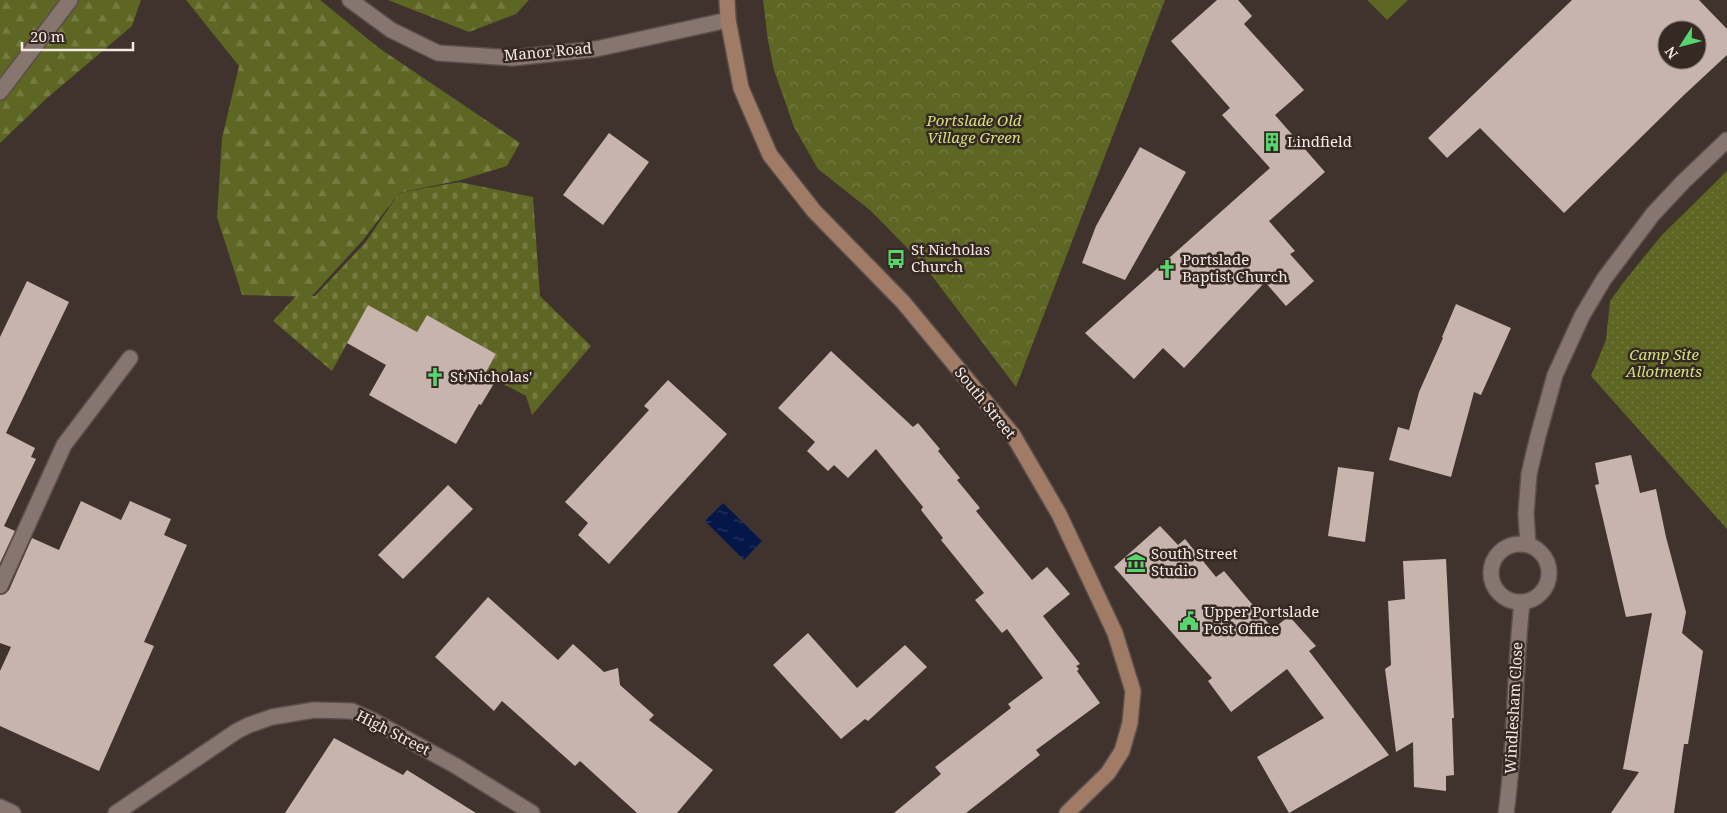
<svg xmlns="http://www.w3.org/2000/svg" width="1727" height="813" font-family="'Noto Serif',serif">
<defs>
<pattern id="forest-firs" width="22" height="20" patternUnits="userSpaceOnUse" patternTransform="scale(1.25)"><rect width="22" height="20" fill="#5d6622"/><path d="M5 1l3.5 6h-7zM16 11l3.5 6h-7z" fill="#757c42"/></pattern>
<pattern id="cemetery-stones" width="16" height="16" patternUnits="userSpaceOnUse" patternTransform="scale(1.25)"><rect width="16" height="16" fill="#5d6622"/><path d="M2 7V4a2 2 0 0 1 4 0v3zM10 15v-3a2 2 0 0 1 4 0v3z" fill="#757c42"/></pattern>
<pattern id="park-crowns" width="20" height="18" patternUnits="userSpaceOnUse" patternTransform="scale(1.25)"><rect width="20" height="18" fill="#5d6622"/><path d="M2 6a3 3 0 1 1 6 0M12 15a3 3 0 1 1 6 0" fill="none" stroke="#757c42"/></pattern>
<pattern id="garden-dots" width="8" height="8" patternUnits="userSpaceOnUse" patternTransform="scale(1.25)"><rect width="8" height="8" fill="#5d6622"/><path d="M2 2h.1M6 6h.1" fill="none" stroke="#757c42" stroke-width="1.8" stroke-linecap="round"/></pattern>
<pattern id="water-ripples" width="26" height="14" patternUnits="userSpaceOnUse" patternTransform="scale(1.25)"><rect width="26" height="14" fill="#051748"/><path d="M2 4q2-2 4 0t4 0M15 11q2-2 4 0t4 0" fill="none" stroke="#2a3962"/></pattern>
</defs>
<rect width="100%" height="100%" fill="#40322c"/>
<!-- grass -->
<polygon fill="#5d6622" points="1367,0 1408,0 1387,20"/>
<!-- forest -->
<g fill="url(#forest-firs)">
<polygon points="0,0 141,0 132,26 46,99 0,143"/>
<polygon points="186,0 320,0 379,48 520,143 507,166 461,180 399,193 363,240 311,297 242,295 217,217 222,138 239,66"/>
<polygon points="388,0 529,0 516,14 469,32"/>
</g>
<!-- cemetery -->
<polygon fill="url(#cemetery-stones)" points="459,182 533,197 540,296 591,346 532,415 526,396 485,374 496,354 427,315 417,332 368,305 332,371 273,321 296,296 315,296 365,243 399,193"/>
<!-- park -->
<polygon fill="url(#park-crowns)" points="763,0 1165,0 1016,387 923,264 871,211 818,169 794,127 774,70 768,41"/>
<!-- garden -->
<polygon fill="url(#garden-dots)" points="1727,171 1727,529 1591,376 1606,340 1610,301 1623,283 1661,236"/>
<!-- water -->
<polygon fill="url(#water-ripples)" points="723,503 762,541 744,560 705,521"/>
<!-- building -->
<g fill="#c6b4ad" fill-rule="evenodd">
<polygon points="1217,0 1238,0 1252,16 1244,24 1304,90 1275,115 1325,172 1269,221 1295,251 1290,254 1314,281 1286,306 1265,282 1184,368 1163,348 1134,379 1085,333 1270,168 1222,115 1230,108 1171,41"/>
<path d="M1572,0H1699L1727,29V55L1684,95L1564,213L1480,128L1447,158L1428,138ZM1667,30H1697V60H1667Z"/>
<polygon points="609,133 649,162 603,225 563,195"/>
<polygon points="1140,147 1186,172 1125,280 1082,263 1096,226"/>
<polygon points="27,281 69,302 6,433 35,448 31,457 36,459 4,526 15,531 0,563 0,337"/>
<polygon points="1456,304 1511,328 1481,395 1474,392 1451,477 1389,460 1398,427 1409,430 1419,392 1443,338 1442,337"/>
<polygon points="368,305 417,332 427,315 496,354 485,374 496,380 481,405 479,404 456,444 369,395 386,365 347,343"/>
<polygon points="831,351 913,427 918,423 940,449 938,451 960,478 957,480 980,508 976,511 1032,580 1047,567 1070,594 1043,616 1080,664 1076,666 1079,669 1077,671 1100,703 1036,750 1040,755 966,813 894,813 941,774 935,767 1011,708 1008,704 1043,678 1007,629 1002,633 975,600 984,593 941,540 943,538 921,510 923,507 876,449 848,478 834,465 828,471 807,451 815,442 778,408"/>
<polygon points="668,380 727,434 609,564 578,535 588,523 565,502 649,410 644,406"/>
<polygon points="1631,455 1640,493 1656,489 1666,537 1686,612 1682,633 1703,651 1688,744 1684,744 1674,813 1611,813 1639,772 1623,769 1652,613 1626,617 1595,485 1599,484 1595,463"/>
<polygon points="1338,467 1374,472 1365,542 1328,536"/>
<polygon points="448,485 473,509 403,579 378,555"/>
<polygon points="81,501 121,520 130,501 171,519 164,535 187,545 144,642 154,646 99,771 0,726 0,671 11,647 0,643 0,595 5,594 9,590 32,538 59,550"/>
<polygon points="1160,526 1178,545 1185,539 1216,577 1224,571 1273,629 1289,616 1316,646 1309,651 1389,755 1289,813 1257,757 1324,718 1287,669 1231,712 1208,681 1212,678 1114,567"/>
<polygon points="1446,559 1454,718 1452,718 1454,775 1446,776 1446,791 1414,787 1413,742 1396,752 1385,669 1391,665 1388,601 1405,599 1403,561"/>
<polygon points="488,597 558,660 573,644 604,672 618,668 620,685 654,715 649,720 713,770 677,813 637,813 580,761 575,766 502,701 494,711 435,657"/>
<polygon points="808,633 857,688 905,645 927,667 868,721 865,719 841,739 773,665"/>
<polygon points="334,738 403,775 407,770 476,813 285,813"/>
</g>
<g fill="none" stroke-linecap="round" stroke-linejoin="round">
<!-- street casing -->
<g stroke="#5c4f4b" stroke-width="18">
<g id="street">
<polyline points="350,0 391,30 438,53 513,58 596,49 728,20"/>
<polyline points="0,92 70,0"/>
<circle cx="1520" cy="573" r="29"/>
<polyline points="1528,544 1526,514 1529,474 1538,436 1555,375 1582,316 1604,279 1653,214 1683,182 1727,140"/>
<polyline points="0,586 64,445 130,358"/>
<polyline points="0,807 13,813"/>
<polyline points="116,813 237,731 249,725 272,717 314,710 352,711 372,720 456,766 532,813"/>
<path d="M1506,813C1516,743 1514,673 1522,603"/>
</g>
</g>
<!-- secondary casing -->
<g stroke="#5c4f4b" stroke-width="18">
<polyline id="secondary" points="727,0 728,20 741,88 770,155 814,211 903,302 1013,435 1059,514 1115,633 1133,691 1130,723 1122,751 1108,773 1067,813"/>
</g>
<!-- street -->
<use href="#street" stroke="#87766f" stroke-width="15"/>
<!-- secondary -->
<use href="#secondary" stroke="#a07c67" stroke-width="15"/>
</g>
<!-- icons -->
<defs>
<g id="building-bare" transform="scale(1.5)"><path d="M-4-6H4V6H1V3H-1V6H-4ZM-2.5-4.3h1.7v1.8h-1.7ZM.8-4.3h1.7v1.8H.8ZM-2.5-1h1.7V.8h-1.7ZM.8-1h1.7V.8H.8Z" fill="#57d670" stroke="#362822" stroke-width="2.5" paint-order="stroke"/></g>
<g id="bus-bare" transform="scale(1.5)"><path d="M-5-6H5V4H4V6H2V4H-2V6H-4V4H-5ZM-3.5-4V0h7V-4ZM-3.5 1.2v1.5H-2V1.2ZM2 1.2v1.5H3.5V1.2Z" fill="#57d670" stroke="#362822" stroke-width="2.5" paint-order="stroke"/></g>
<g id="church-bare" transform="scale(1.5)"><path d="M-1.2-6h2.4v3.5h3.3v2.4h-3.3V6h-2.4V-.1h-3.3v-2.4h3.3Z" fill="#57d670" stroke="#362822" stroke-width="2.5" paint-order="stroke"/></g>
<g id="museum-bare" transform="scale(1.5)"><path d="M0-6L6-3V-2H-6V-3ZM-5-1h2V3h-2ZM-1-1h2V3h-2ZM3-1h2V3H3ZM-6 4H6V6H-6Z" fill="#57d670" stroke="#362822" stroke-width="2.5" paint-order="stroke"/></g>
<g id="civic-bare" transform="scale(1.5)"><path d="M-.6-6.5H3V-4.5H.6V-3L4-1V1h2V6H-6V1h2V-1L-.6-3ZM-1.2 2.5V6h2.4V2.5Z" fill="#57d670" stroke="#362822" stroke-width="2.5" paint-order="stroke"/></g>
</defs>
<g fill-rule="evenodd">
<use href="#building-bare" x="1272" y="142"/>
<use href="#bus-bare" x="896" y="259"/>
<use href="#church-bare" x="1167" y="269"/>
<use href="#church-bare" x="435" y="377"/>
<use href="#museum-bare" x="1136" y="563"/>
<use href="#civic-bare" x="1189" y="621"/>
</g>
<g text-anchor="middle" stroke-width="5" stroke-linejoin="round" paint-order="stroke">
<!-- street labels -->
<g font-size="15" fill="#f4eae6" stroke="#362822">
<text transform="translate(548 52) rotate(-5)" y="5">Manor Road</text>
<text transform="translate(985 403) rotate(51)" y="5">South Street</text>
<text transform="translate(1514 708) rotate(-87)" y="5">Windlesham Close</text>
<text transform="translate(393 733) rotate(27)" y="5">High Street</text>
</g>
<!-- park labels -->
<g font-size="15" font-style="italic" fill="#d3e27f" stroke="#362822">
<text x="974" y="126">Portslade Old<tspan x="974" dy="17">Village Green</tspan></text>
<text x="1664" y="360">Camp Site<tspan x="1664" dy="17">Allotments</tspan></text>
</g>
<!-- poi labels -->
<g font-size="15" fill="#f4eae6" stroke="#362822" text-anchor="start">
<text x="1287" y="147">Lindfield</text>
<text x="911" y="255">St Nicholas<tspan x="911" dy="17">Church</tspan></text>
<text x="1182" y="265">Portslade<tspan x="1182" dy="17">Baptist Church</tspan></text>
<text x="450" y="382">St Nicholas'</text>
<text x="1151" y="559">South Street<tspan x="1151" dy="17">Studio</tspan></text>
<text x="1204" y="617">Upper Portslade<tspan x="1204" dy="17">Post Office</tspan></text>
</g>
</g>
<!-- north arrow -->
<g transform="translate(1682 45) rotate(234)"><circle r="24" fill="#362822" stroke="#827670"/>
<path d="M0-4L9 19L0 12L-9 19Z" fill="#57d670"/>
<text y="-8" font-size="14" font-weight="bold" text-anchor="middle" fill="#f4eae6">N</text>
</g>
<!-- scale -->
<path d="M22 42v8h111v-8" fill="none" stroke="#f4eae6" stroke-width="2.5"/>
<text x="30" y="42" font-size="15" fill="#f4eae6" stroke="#362822" stroke-width="4" paint-order="stroke">20 m</text>
</svg>
